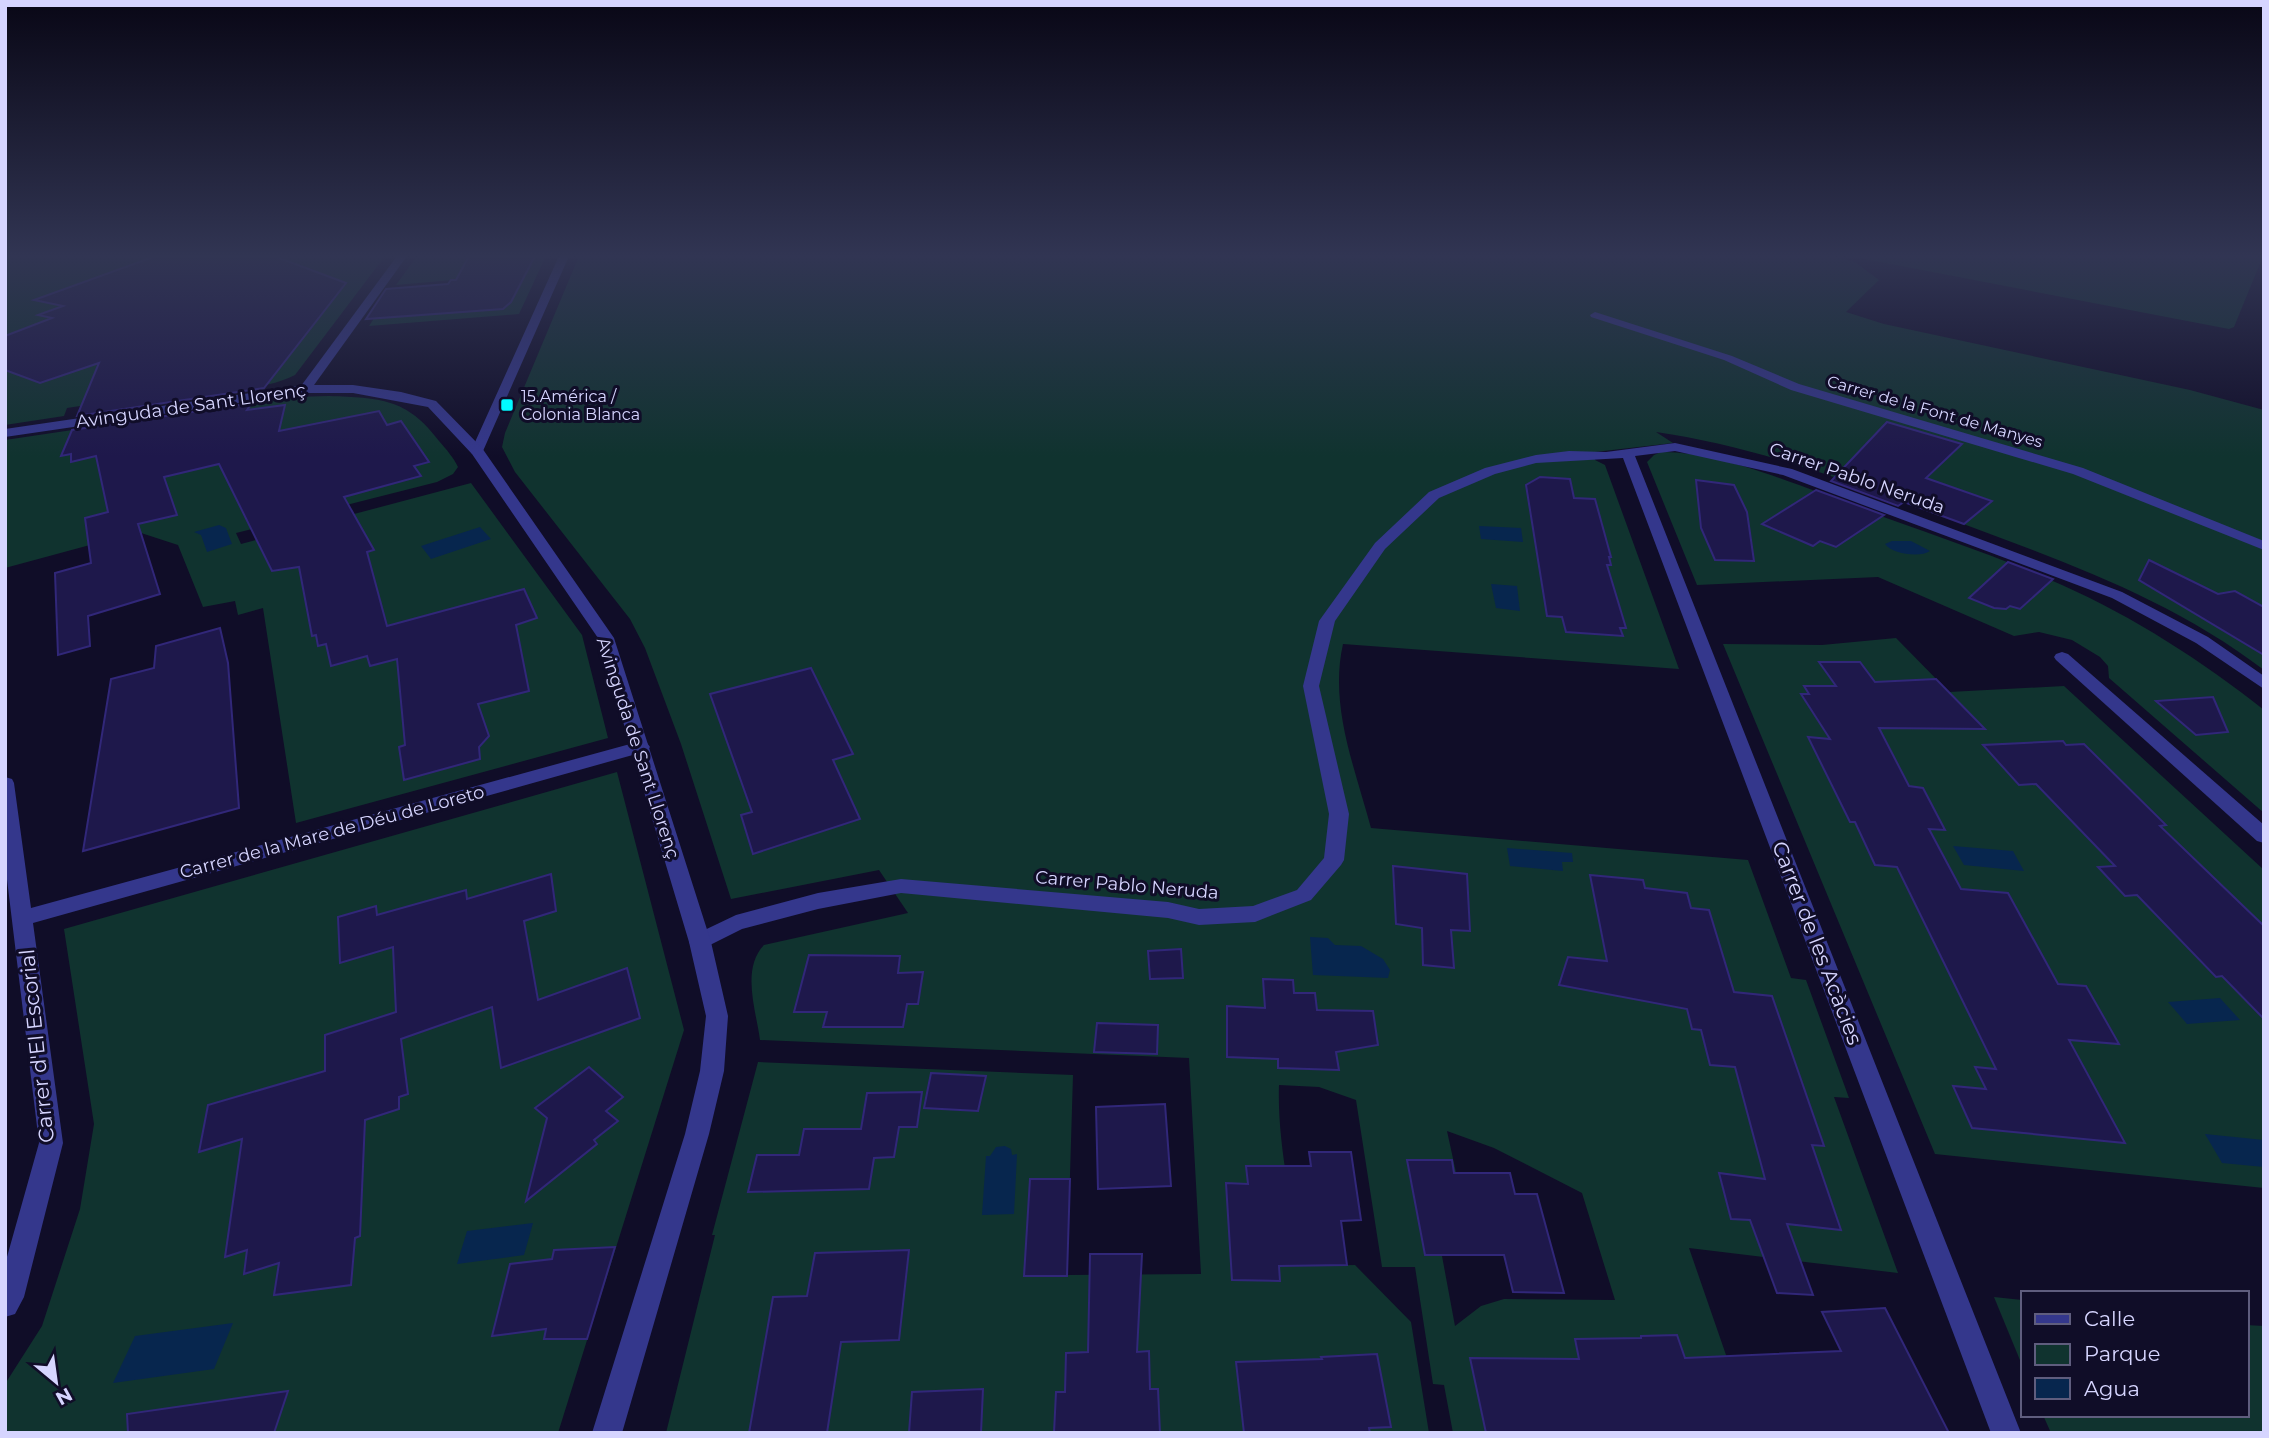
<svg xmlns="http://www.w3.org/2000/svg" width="2269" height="1438" font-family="Montserrat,sans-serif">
<rect width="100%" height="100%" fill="#100d28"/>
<!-- green -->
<g fill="#10332f" fill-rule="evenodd">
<path d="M5,256H385L295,375C267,389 232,390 201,393C156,397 111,401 67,408L64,416L5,425Z"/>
<polygon points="417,256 546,256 519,314 369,326 385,301 412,302 464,279 396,285"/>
<path d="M579,256H1834L1855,262L1879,280L1846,312L1884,324L2190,390L2264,410V670C2170,598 2060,560 1950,519C1853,483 1759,447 1656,432L1673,443L1595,452V460L1605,465L1679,669L1343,644C1329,706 1355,768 1371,828L1748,860L1791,978L1806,980L1849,1098L1834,1097L1898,1273L1689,1248L1753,1433H1453L1444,1385L1433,1384L1415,1267H1382L1356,1100L1319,1087L1279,1085C1277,1145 1293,1206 1300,1266L1355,1265L1411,1322L1429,1433H666L715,1235H712L758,1062L1073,1075L1067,1275L1201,1274L1189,1058L760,1040C756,1010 741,969 764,945L908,913L879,870L731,899L681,744L645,648L630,619L515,472L502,447L505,433ZM1447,1131L1494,1148L1582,1193L1615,1300L1504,1299L1481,1306L1455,1326L1442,1256L1474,1255Z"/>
<polygon points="1849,256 2263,256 2234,327 2229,329"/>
<path d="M329,396C380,398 407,398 439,441C446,449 454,458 458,467L453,474L437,482L236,533L241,544L471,483L582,635L608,738L296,823L263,608L238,615L235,601L203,607L178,545L138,532L5,568V440L295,397Z"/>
<path d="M1661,452C1719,451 1804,487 1859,508C1926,533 1996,555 2062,585C2134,617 2202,661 2264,710V813L2109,678L2108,666L2100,657L2072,640L2039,632L2014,636L1878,577L1697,585L1647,462L1654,455Z"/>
<polygon points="1896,638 1949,692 2064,686 2264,870 2264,1188 1935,1154 1723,644 1822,645"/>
<polygon points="617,772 684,1030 558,1433 5,1433 5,1384 42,1326 80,1209 94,1124 64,929"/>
<polygon points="1994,1297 2022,1300 2022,1365"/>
<polygon points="2246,1325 2264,1326 2264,1433 2051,1433 2043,1415 2246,1415"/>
</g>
<!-- water -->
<g fill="#07264e">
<polygon points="219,525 226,528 232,544 207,552 201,535 194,532"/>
<polygon points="1479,526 1521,528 1523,542 1481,539"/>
<polygon points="480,527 491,539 431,559 421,546"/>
<path d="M1892,541H1911L1930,551C1920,558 1892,554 1885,544Z"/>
<polygon points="1491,584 1517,586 1520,611 1496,608"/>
<polygon points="1953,846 2013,851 2024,871 1964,865"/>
<polygon points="1507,848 1572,853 1573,862 1562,862 1563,871 1510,866"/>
<polygon points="1310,937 1328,938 1335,945 1361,946 1383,959 1390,970 1388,978 1313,975"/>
<polygon points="2220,998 2240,1020 2187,1024 2168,1002"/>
<polygon points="2205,1134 2264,1140 2264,1167 2222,1163"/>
<polygon points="1005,1146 1011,1149 1012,1155 1017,1154 1014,1214 982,1215 986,1156 990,1156 996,1147"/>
<polygon points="533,1223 524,1255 457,1264 467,1231"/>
<polygon points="233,1323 214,1369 113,1383 135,1336"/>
</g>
<!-- building -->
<g fill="#1e184b" stroke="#312779" stroke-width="2">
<polygon points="156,256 274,256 346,283 264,388 77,416 99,363 40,383 5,370 5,336 52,318 38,315 63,306 34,300"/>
<polygon points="469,256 535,256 511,302 503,309 366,319 386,289 448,284 451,280 456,280"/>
<polygon points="252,403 247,410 285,405 279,431 379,411 387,425 401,421 429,462 414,466 421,476 344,497 374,550 367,552 387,626 524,589 537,618 516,625 529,691 478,704 489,736 479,747 480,759 404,780 399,747 405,745 397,659 370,666 367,656 331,666 326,644 318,646 316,635 312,636 299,567 272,571 219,464 164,477 177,515 138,524 160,594 88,616 90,646 58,655 55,573 91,563 85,518 108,512 96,456 71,462 71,454 61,456 72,430"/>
<polygon points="1887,422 1962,444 1926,478 1992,501 1964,524 1904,502 1898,506 1831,481"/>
<polygon points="1540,477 1570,479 1574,498 1595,499 1611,557 1609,557 1611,565 1607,565 1626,628 1620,628 1623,636 1566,632 1562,617 1547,616 1526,485"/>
<polygon points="1696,480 1734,485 1747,512 1754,561 1715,560 1701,528"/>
<polygon points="1816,490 1884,515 1836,547 1820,541 1813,546 1762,524"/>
<polygon points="2149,560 2218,594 2235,591 2264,607 2264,655 2139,580"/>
<polygon points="2008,562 2053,579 2020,609 2010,606 2006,609 1994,608 1969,598"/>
<polygon points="220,628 228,663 239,808 83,851 111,679 154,668 156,646"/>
<polygon points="1819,662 1860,662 1875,682 1936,679 1985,729 1879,728 1909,786 1923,788 1945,830 1929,829 1961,889 2008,893 2058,984 2086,986 2119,1044 2069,1040 2125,1143 1972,1128 1953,1086 1986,1089 1975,1067 1996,1069 1897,867 1875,865 1855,822 1850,822 1808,737 1830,739 1801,694 1809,694 1804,686 1836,686"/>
<polygon points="811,668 853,754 833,760 860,819 753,854 741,815 752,812 710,694"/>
<polygon points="2213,697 2228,732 2196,735 2156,701"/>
<polygon points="2063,741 2066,745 2084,744 2166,825 2160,826 2264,926 2264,1019 2222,976 2216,977 2137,895 2125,896 2098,867 2115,866 2036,784 2019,785 1983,745"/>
<polygon points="1393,866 1467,874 1470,931 1451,930 1454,968 1423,965 1422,928 1396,924"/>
<polygon points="551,874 556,911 524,921 538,1000 627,968 640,1018 501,1068 492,1007 401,1039 408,1094 399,1097 399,1109 365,1120 360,1236 355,1238 351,1285 274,1295 279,1263 244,1274 247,1250 225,1257 242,1139 199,1152 208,1105 325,1071 325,1035 396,1012 393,947 340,963 338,917 376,906 377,915 466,890 467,899"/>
<polygon points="1590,875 1643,880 1645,888 1687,893 1691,908 1709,910 1734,992 1772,996 1824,1146 1812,1145 1841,1230 1787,1224 1813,1295 1777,1293 1750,1220 1731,1219 1719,1173 1765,1179 1735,1067 1710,1065 1701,1030 1692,1029 1687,1009 1559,985 1568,957 1607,961"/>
<polygon points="1181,949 1183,978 1150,979 1148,951"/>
<polygon points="809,955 900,956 898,973 923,972 918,1004 907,1004 903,1027 823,1027 827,1012 794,1012"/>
<polygon points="1263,979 1293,980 1294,993 1315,993 1317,1010 1373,1011 1378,1045 1336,1052 1339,1070 1278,1068 1278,1059 1227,1057 1227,1006 1265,1008"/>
<polygon points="1097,1023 1158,1025 1157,1054 1094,1052"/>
<polygon points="589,1067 623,1097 606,1111 618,1121 594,1140 597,1144 526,1201 547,1118 535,1108"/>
<polygon points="931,1073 986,1076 978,1111 924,1108"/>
<polygon points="922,1092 917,1127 899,1127 894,1157 874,1158 869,1189 748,1192 757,1155 799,1155 804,1129 861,1129 867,1093"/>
<polygon points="1165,1104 1171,1186 1098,1189 1096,1107"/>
<polygon points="1309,1152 1351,1152 1361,1220 1341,1221 1347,1265 1279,1266 1280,1281 1232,1280 1226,1183 1248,1184 1246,1166 1311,1166"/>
<polygon points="1407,1160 1452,1160 1454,1173 1510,1173 1515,1194 1537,1194 1564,1293 1513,1292 1504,1255 1425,1255"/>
<polygon points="1030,1179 1070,1179 1067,1276 1024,1276"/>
<polygon points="615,1247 587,1339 544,1339 546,1329 492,1336 510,1264 552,1259 554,1250"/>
<polygon points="909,1250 899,1340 841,1342 827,1433 749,1433 773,1297 807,1296 815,1253"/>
<polygon points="1090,1254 1142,1254 1137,1352 1149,1351 1150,1389 1158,1389 1160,1433 1054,1433 1056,1392 1065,1392 1066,1353 1088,1352"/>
<polygon points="1885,1308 1949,1433 1486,1433 1470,1358 1579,1359 1575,1339 1641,1338 1641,1336 1677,1335 1685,1358 1841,1351 1822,1312"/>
<polygon points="1377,1354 1391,1427 1369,1428 1370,1433 1244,1433 1236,1362 1322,1359 1321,1357"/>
<polygon points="983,1389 981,1433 909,1433 912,1392"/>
<polygon points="288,1391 274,1433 128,1433 127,1414"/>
</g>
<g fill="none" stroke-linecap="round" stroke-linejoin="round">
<!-- minor -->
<g fill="#34378c" fill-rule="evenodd">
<polygon points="397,256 407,256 309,392 301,392 301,386"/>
<polygon points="559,256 569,256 483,451 482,454 472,454 471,451"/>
<polygon points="1595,312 1732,356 1799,384 2083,468 2264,541 2264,550 2073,474 1791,390 1724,360 1591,317 1590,315"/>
<polygon points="1675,443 1792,469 2122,592 2208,637 2264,676 2264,689 2196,643 2112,598 1783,475 1675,451 1635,456 2021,1433 1991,1433 1623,458 1536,463 1495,474 1439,498 1385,549 1335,621 1319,686 1349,814 1344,860 1341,865 1311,900 1255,922 1199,925 1168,918 901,893 818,909 742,929 700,950 692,948 689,942 692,936 736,915 818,893 901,879 1168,902 1199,909 1253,906 1297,890 1324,858 1329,814 1303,686 1319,621 1375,543 1429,492 1485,468 1536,455 1569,451 1606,452"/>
<polygon points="2062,652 2068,654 2264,825 2264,843 2257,841 2056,660 2054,657 2056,654"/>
<polygon points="641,741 647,743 650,747 647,751 33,923 63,1143 24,1297 15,1314 5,1317 5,1264 39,1143 5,863 5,777 12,779 14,783 31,908"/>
</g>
<!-- tertiary -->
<polygon fill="#34378c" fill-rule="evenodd" points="305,385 353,385 401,392 436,401 482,448 614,638 711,942 728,1016 724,1071 709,1134 622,1433 592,1433 685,1134 700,1071 706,1016 689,942 598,638 472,454 428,407 353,393 305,393 5,437 5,429"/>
</g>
<!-- sky -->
<linearGradient id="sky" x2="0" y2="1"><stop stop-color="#090716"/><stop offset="0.56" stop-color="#313553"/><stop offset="1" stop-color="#313553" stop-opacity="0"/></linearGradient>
<rect width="2269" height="457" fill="url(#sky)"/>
<!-- markers -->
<rect fill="#01f9ff" stroke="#100d28" stroke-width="2.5" x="500" y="398" width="14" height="14" rx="3.5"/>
<g text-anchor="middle" stroke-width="6" stroke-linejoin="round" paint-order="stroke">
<!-- far-poi labels -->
<g font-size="16" fill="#d6d5ff" stroke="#100d28" text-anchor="start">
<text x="521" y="402">15.América /<tspan x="521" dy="18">Colonia Blanca</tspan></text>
</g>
<!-- far-street labels -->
<g font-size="16" fill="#d6d5ff" stroke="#100d28">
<text transform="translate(1935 411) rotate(16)" y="6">Carrer de la Font de Manyes</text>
</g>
<!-- street labels -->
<g font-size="18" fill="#d6d5ff" stroke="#100d28">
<text transform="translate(191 406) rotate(-8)" y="6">Avinguda de Sant Llorenç</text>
<text transform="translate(1857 478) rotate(19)" y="6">Carrer Pablo Neruda</text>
<text transform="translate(638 748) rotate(72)" y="6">Avinguda de Sant Llorenç</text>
<text transform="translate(332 832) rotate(-15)" y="6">Carrer de la Mare de Déu de Loreto</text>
<text transform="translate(1127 885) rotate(5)" y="6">Carrer Pablo Neruda</text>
</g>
<!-- near-street labels -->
<g font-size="21" fill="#d6d5ff" stroke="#100d28">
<text transform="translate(1817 943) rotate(69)" y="7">Carrer de les Acàcies</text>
<text transform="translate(37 1046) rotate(-96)" y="7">Carrer d'El Escorial</text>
</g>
</g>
<!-- border -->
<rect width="2269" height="1438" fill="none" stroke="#d6d5ff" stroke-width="14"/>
<!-- legend -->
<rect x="2021" y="1291" width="228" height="126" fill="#100d28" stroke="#5f5d7e" stroke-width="2"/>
<rect x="2035" y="1314" width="35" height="10" fill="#34378c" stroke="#5f5d7e" stroke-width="2"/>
<text x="2084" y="1326" font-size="21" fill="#d6d5ff">Calle</text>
<rect x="2035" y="1344" width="35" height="21" fill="#10332f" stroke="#5f5d7e" stroke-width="2"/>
<text x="2084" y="1361" font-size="21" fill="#d6d5ff">Parque</text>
<rect x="2035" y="1378" width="35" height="21" fill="#07264e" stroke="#5f5d7e" stroke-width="2"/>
<text x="2084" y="1396" font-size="21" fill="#d6d5ff">Agua</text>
<!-- north arrow -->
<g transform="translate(56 1382) rotate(151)" stroke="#100d28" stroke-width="5" paint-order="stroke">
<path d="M0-5L12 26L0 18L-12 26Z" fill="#d6d5ff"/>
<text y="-10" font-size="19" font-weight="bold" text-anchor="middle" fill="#d6d5ff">N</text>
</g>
</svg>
